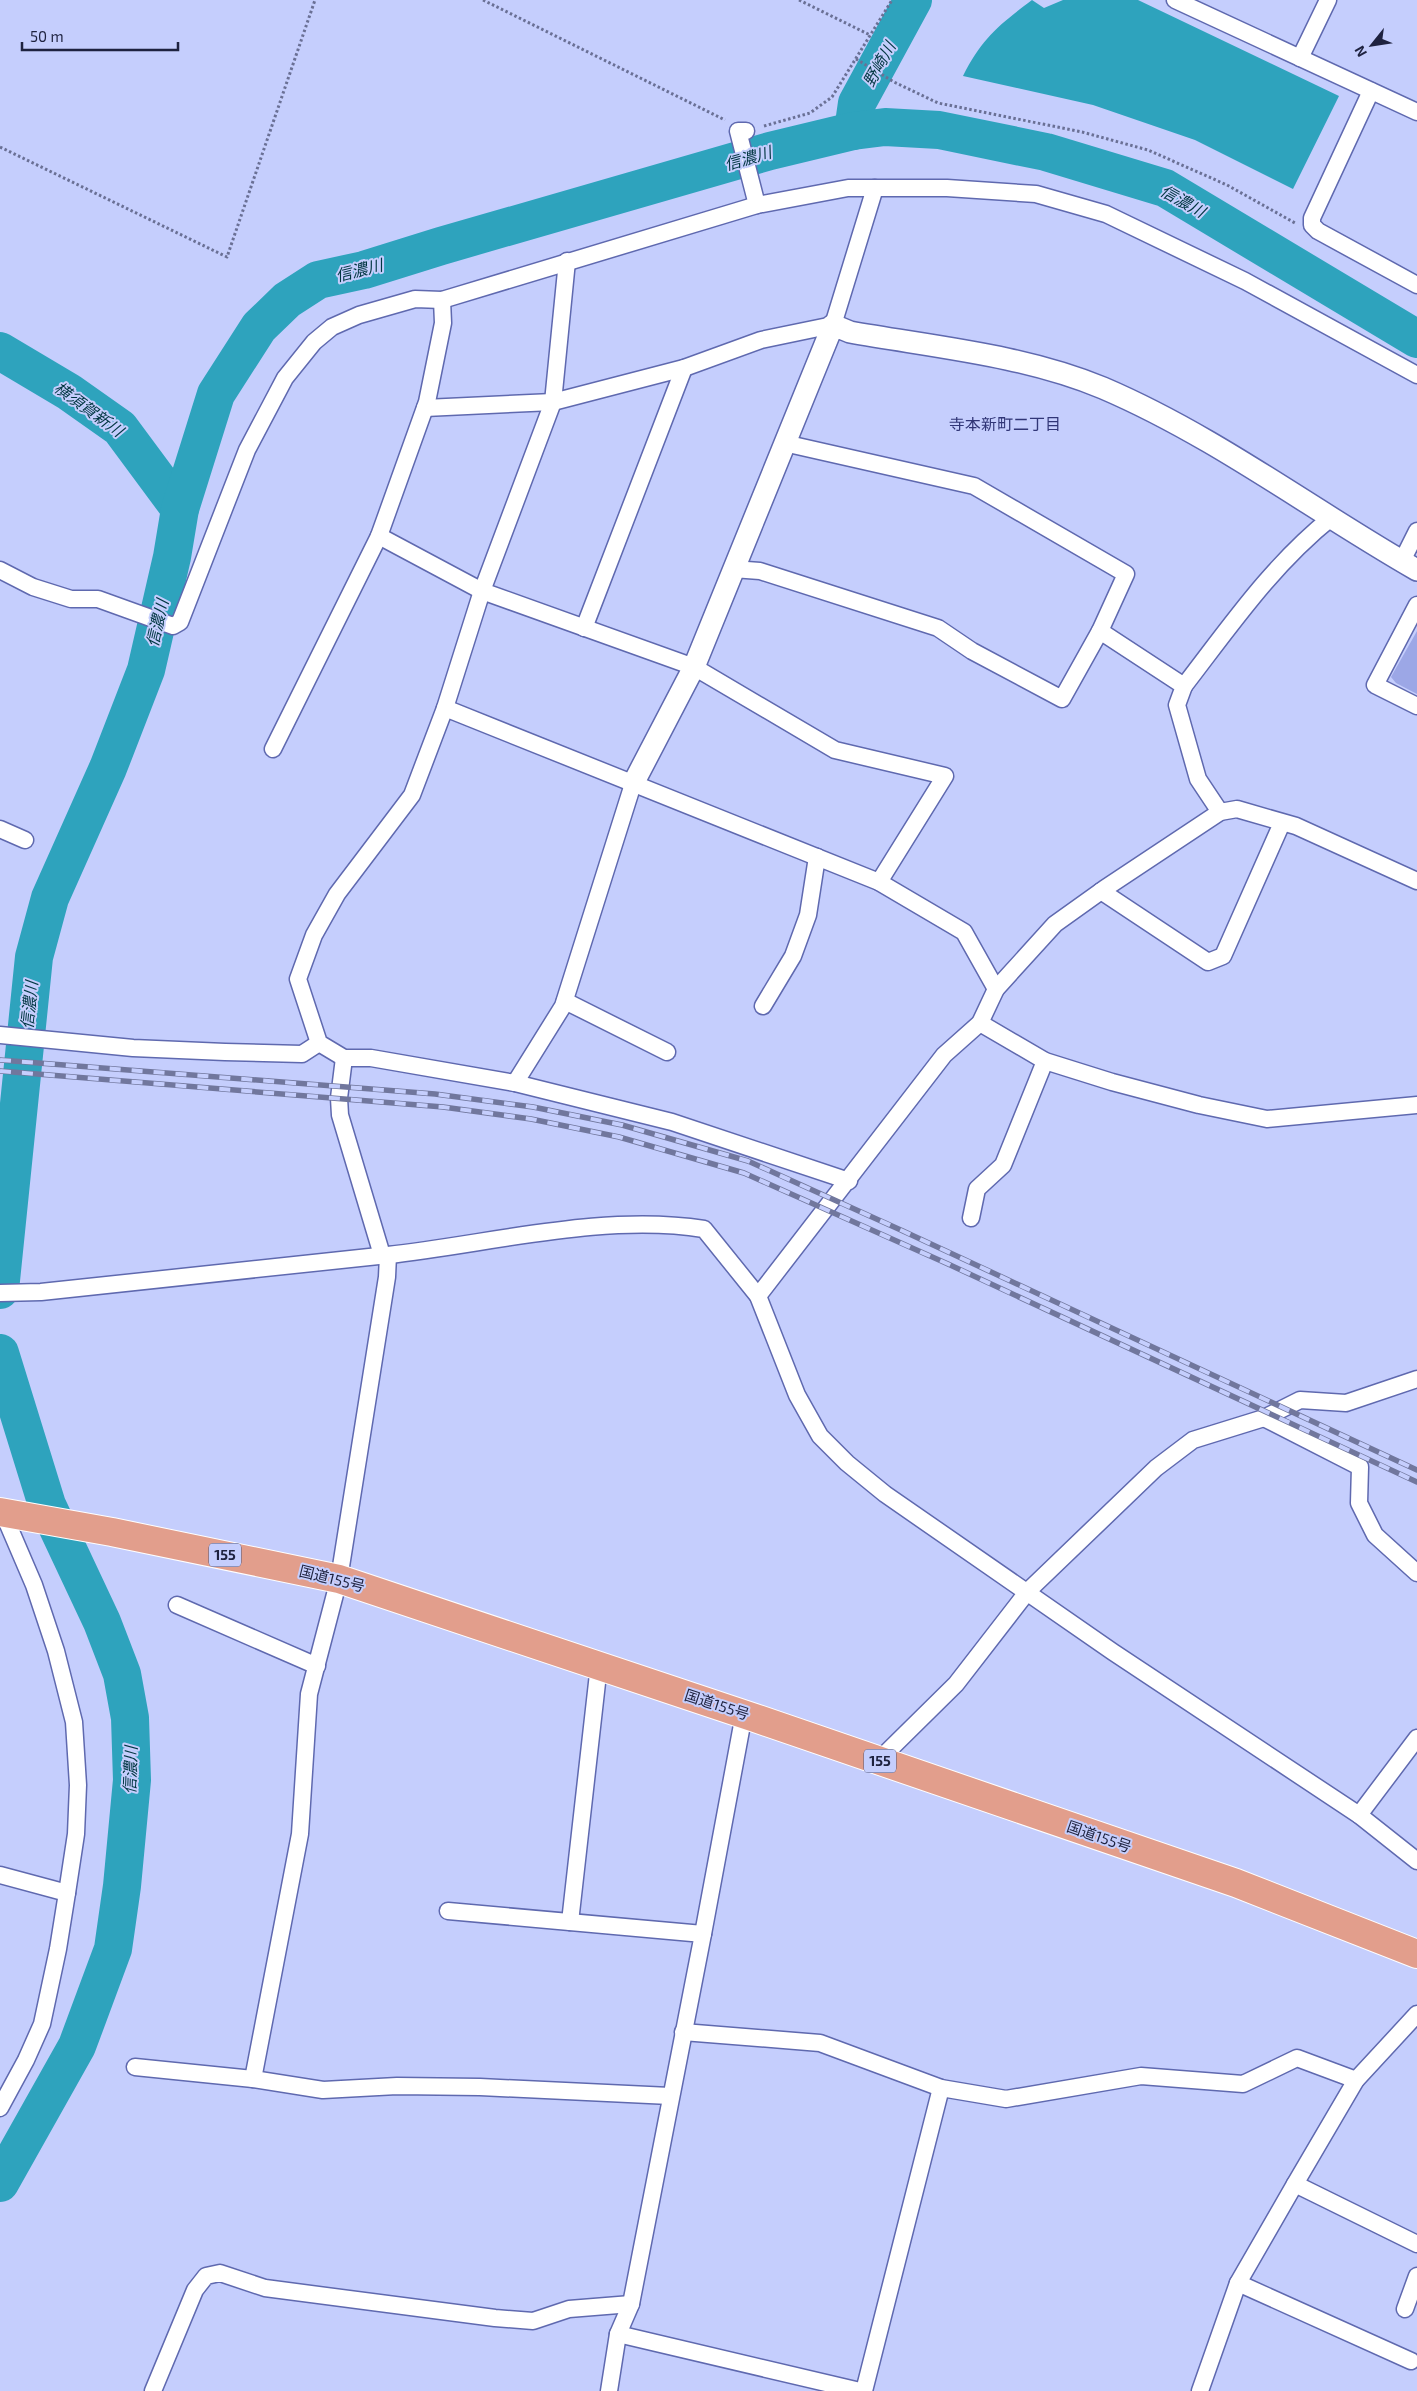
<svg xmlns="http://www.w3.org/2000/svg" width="1417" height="2391" font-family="'Exo 2','Noto Sans JP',sans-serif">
<rect width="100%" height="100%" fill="#c5cefd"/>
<!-- green -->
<polygon fill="#9ca7e6" points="1417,631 1417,694 1396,683 1391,677"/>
<!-- water -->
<path fill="#2ea3bd" d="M1032,0L1044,8L1063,0H1138L1339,96L1293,189L1195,140L1093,105L963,76C982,38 999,25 1032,0Z"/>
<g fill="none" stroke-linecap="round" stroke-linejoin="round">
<!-- river -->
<g stroke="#2ea3bd" stroke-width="38">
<polyline points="853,131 857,103 913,0"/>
<polyline points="0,351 69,392 120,428 180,509"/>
<polyline points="0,1290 34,957 50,898 108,768 146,670 172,557 180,509 216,394 259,327 287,300 318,280 364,270 441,246 770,151 853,131 885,127 939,130 1046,152 1165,188 1417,339"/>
<polyline points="0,1353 47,1505 102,1622 122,1674 130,1718 132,1780 122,1886 113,1949 77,2046 0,2183"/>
</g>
<!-- minor casing -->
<g stroke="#5f69af" stroke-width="19">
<g id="minor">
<polyline points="1175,0 1417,112"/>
<polyline points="1300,58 1328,0"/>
<polyline points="1371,91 1312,218 1312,225 1318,231 1417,285"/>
<polyline points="746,131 738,131 757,205"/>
<polyline points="567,261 553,402 482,591 445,708 412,795 337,894 314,935 298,979 319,1043 344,1058 371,1058 515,1083 672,1122 849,1181"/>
<polyline points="425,408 553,402 684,368 761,340 833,325 875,188"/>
<polyline points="379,536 482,591 694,667 835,750 945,776 879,882"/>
<polyline points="1402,561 1417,531"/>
<polyline points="733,569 760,571 938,628 972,651 1062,699 1100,631 1126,574 974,486 784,443"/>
<polyline points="0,570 33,587 71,599 98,599 173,626 180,622 247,450 285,378 314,342 332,327 359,315 415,299 442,300 757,205 848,188 947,188 1036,194 1106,214 1245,281 1417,375"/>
<polyline points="1417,605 1375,685 1417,706"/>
<polyline points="584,628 684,368"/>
<polyline points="1100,631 1184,686 1177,705 1198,779 1220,812"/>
<path d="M1184,686C1231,625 1272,565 1332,517"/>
<polyline points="445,708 879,882 964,932 996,989"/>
<polyline points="273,749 379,536 427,402 443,323 442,300"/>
<polyline points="0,829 25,840"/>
<polyline points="1101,891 1208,962 1223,956 1282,823"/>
<polyline points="565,1001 667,1052"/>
<polyline points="763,1006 793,956 808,915 817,857"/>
<polyline points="980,1023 1045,1061 1112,1082 1199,1105 1267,1119 1417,1105"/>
<polyline points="0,1035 133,1048 225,1052 302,1054 319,1043"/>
<polyline points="344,1058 339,1098 340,1115 382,1255"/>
<polyline points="515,1083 563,1006 633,784"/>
<polyline points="971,1218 977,1189 1003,1165 1045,1061"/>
<path d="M0,1293L41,1292C156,1280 272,1268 388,1255C489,1244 603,1213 704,1229L758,1296L797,1395L820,1436L847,1463L885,1494L1113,1652L1359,1815L1417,1861"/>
<polyline points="758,1296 944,1055 980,1023 996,989 1055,924 1104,889 1220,812 1237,809 1296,826 1417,881"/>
<polyline points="1264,1418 1360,1467 1359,1503 1375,1535 1417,1573"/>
<polyline points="177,1605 317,1666"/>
<polyline points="878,1761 956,1684 1028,1591 1156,1468 1193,1440 1264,1418 1300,1400 1346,1403 1417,1379"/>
<polyline points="1359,1815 1417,1738"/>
<polyline points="0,1875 67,1893"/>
<polyline points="448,1911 703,1934 631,2304 618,2334 609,2391"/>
<polyline points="570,1922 599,1665"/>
<polyline points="703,1934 744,1714"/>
<polyline points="683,2032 820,2043 941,2088 1006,2099 1141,2076 1243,2084 1297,2058 1356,2080"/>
<polyline points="135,2067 253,2079 323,2090 397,2086 480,2087 670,2096"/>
<polyline points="253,2079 300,1834 309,1694 339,1579 387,1277 388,1255"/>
<polyline points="0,2108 26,2060 42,2024 58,1949 67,1893 76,1834 78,1785 74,1722 56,1651 34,1585 1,1508"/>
<polyline points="1295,2184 1417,2244"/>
<polyline points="1238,2283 1411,2361"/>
<polyline points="1405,2309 1417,2276"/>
<polyline points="618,2334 860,2391"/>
<polyline points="153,2391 195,2290 206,2276 220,2273 265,2288 495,2318 533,2321 569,2309 631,2304"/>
<polyline points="864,2391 941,2088"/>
<polyline points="1200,2391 1238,2283 1295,2184 1356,2080 1417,2014"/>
</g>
</g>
<!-- tertiary casing -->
<g stroke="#5f69af" stroke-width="24">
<path id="tertiary" d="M633,784L694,667L833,325L850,332C934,347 1024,355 1103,388C1215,436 1312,510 1417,570"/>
</g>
<!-- trunk casing -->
<g stroke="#fff" stroke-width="30">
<polyline id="trunk" points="0,1512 112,1532 339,1579 755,1718 1236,1883 1417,1954"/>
</g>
<!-- path -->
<g stroke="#6a7095" stroke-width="3" stroke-dasharray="2.5 2.5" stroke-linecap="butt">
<polyline points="483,0 725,120"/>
<polyline points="799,0 870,35"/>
<polyline points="856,59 894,82 938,103 1082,132 1148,150 1227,185 1295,223"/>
<polyline points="764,126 810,113 832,97 892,0"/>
<polyline points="0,147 227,257 315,0"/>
</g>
<!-- minor -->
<use href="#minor" stroke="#fff" stroke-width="16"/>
<!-- tertiary -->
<use href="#tertiary" stroke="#fff" stroke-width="21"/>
<!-- trunk -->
<use href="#trunk" stroke="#e29e8c" stroke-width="28"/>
<!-- rail casing -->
<g stroke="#71779d" stroke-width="5.5">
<g id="rail">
<polyline points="0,1060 435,1094 533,1107 622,1125 748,1161 903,1231 1417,1470"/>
<polyline points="0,1071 443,1107 531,1119 619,1137 744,1173 948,1264 1417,1482"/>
</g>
</g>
<!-- rail -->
<use href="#rail" stroke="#c5cefd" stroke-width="4" stroke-dasharray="11" stroke-linecap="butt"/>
</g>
<g text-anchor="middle" stroke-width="4" stroke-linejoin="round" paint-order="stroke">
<!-- shield labels -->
<g fill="#c5cefd" stroke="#505678" stroke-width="1">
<rect x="209" y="1543.5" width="32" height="23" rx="4"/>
<rect x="864" y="1749.5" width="32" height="23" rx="4"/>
</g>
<g font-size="14" font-weight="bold" fill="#1e223f">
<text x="225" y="1560">155</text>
<text x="880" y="1766">155</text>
</g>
<!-- street labels -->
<g font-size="15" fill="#1e223f" stroke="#c5cefd">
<text transform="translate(332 1579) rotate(14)" y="5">国道155号</text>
<text transform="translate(717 1705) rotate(18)" y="5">国道155号</text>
<text transform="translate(1099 1837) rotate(19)" y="5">国道155号</text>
</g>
<!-- water labels -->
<g font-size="16" font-style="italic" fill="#003641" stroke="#c5cefd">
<text transform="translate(879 64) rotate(-61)" y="6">野崎川</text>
<text transform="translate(748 158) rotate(-16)" y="6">信濃川</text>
<text transform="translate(1183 201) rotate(29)" y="6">信濃川</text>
<text transform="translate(359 270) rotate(-14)" y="6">信濃川</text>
<text transform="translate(89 409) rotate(36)" y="6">横須賀新川</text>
<text transform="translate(157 623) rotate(-77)" y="6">信濃川</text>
<text transform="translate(29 1005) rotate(-84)" y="6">信濃川</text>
<text transform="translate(130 1770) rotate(-88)" y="6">信濃川</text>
</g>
<!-- neighbourhood labels -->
<g font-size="16" fill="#313677" stroke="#c5cefd">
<text x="1005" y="430">寺本新町二丁目</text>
</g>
</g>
<!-- north arrow -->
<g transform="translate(1372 45) rotate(240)" stroke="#c5cefd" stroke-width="4" paint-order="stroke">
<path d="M0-4L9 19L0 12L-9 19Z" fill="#1e223f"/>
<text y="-8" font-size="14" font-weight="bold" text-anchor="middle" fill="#1e223f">N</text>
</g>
<!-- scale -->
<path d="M22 42v8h156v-8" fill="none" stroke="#1e223f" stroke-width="2.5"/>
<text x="30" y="42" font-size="15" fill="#1e223f" stroke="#c5cefd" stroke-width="4" paint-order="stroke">50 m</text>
</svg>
